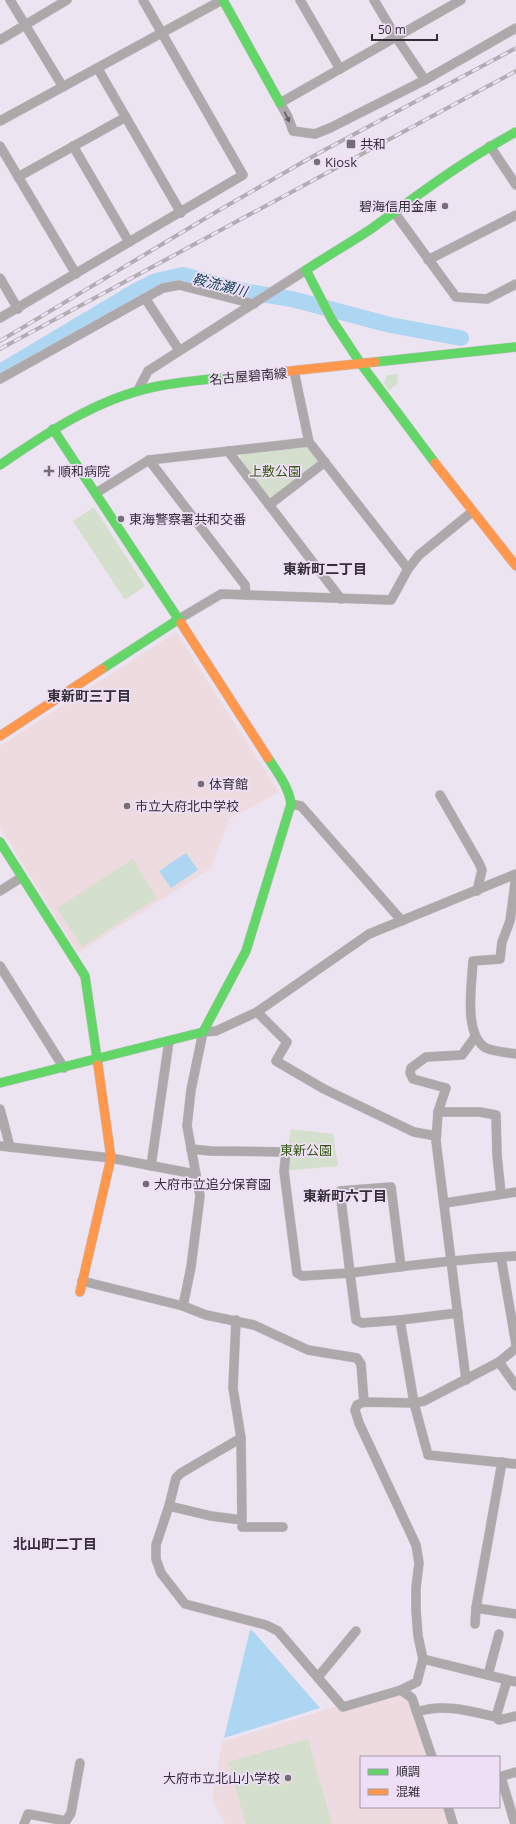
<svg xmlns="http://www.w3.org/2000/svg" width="516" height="1824" font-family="'Open Sans','Noto Sans JP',sans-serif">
<rect width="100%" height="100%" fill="#ede4f1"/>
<!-- education -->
<g fill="#eedbdf">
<polygon points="176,632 279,792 229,819 211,868 78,953 0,827 0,746"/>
<polygon points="398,1694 408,1700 427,1757 361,1757 361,1807 445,1807 450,1824 225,1824 212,1799 222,1742 337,1706 342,1712"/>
</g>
<!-- green -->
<g fill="#d5dfcd">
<polygon points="397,374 398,383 389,391 384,383 387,375"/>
<polygon points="306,447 309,448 319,461 318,464 272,500 268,498 239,460 242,453"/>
<polygon points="94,507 145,586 125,600 73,521"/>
<polygon points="133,859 157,898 82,947 57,908"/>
<polygon points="291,1129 333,1134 338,1166 284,1171"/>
<polygon points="308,1739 332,1824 246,1824 228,1762"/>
</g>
<!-- water -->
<g fill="#add6f2">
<polygon points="186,853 198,870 171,888 159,871"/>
<polygon points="250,1630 253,1631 320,1708 224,1738"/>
</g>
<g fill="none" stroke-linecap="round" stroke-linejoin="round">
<!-- river -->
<polyline stroke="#add6f2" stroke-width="16" points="0,372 134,292 156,281 183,275 243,291 292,299 390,325 461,338"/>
<!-- street casing -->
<g stroke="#c7c1cb" stroke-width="10">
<g id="street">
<polyline points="10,0 63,87"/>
<polyline points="300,0 340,69"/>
<polyline points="374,0 396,37 425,80"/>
<polyline points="461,0 280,103 288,117 293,131 315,134 330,128 425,80 516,28"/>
<polyline points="0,40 67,0"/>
<polyline points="98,69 181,213"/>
<polyline points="0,121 222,0"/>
<polyline points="0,146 76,274"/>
<polyline points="73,146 129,242"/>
<polyline points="490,146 516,185"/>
<polyline points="18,177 126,117"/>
<polyline points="394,212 456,297 487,299 516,284"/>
<polyline points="428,260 516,215"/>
<polyline points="0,278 18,309"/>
<polyline points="145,298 179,350"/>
<polyline points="0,318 243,175 143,0"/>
<polyline points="294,371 309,442 408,569"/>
<polyline points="0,379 163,288 179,285 254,304"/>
<polyline points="138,390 148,371 306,270"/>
<polyline points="228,451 341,599"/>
<polyline points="149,460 245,585 246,595"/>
<polyline points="96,493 149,460 309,442"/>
<polyline points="269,505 325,462"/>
<polyline points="179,619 221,594 391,600 408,569 419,555 472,512"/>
<polyline points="440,795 479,863 482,870 477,891"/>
<polyline points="291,804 301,806 402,921"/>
<path d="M516,876L510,921L502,942L500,959L473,961C472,983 463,1035 486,1048C492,1051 509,1053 516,1054"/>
<polyline points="0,891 22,877"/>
<polyline points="0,966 64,1068"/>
<polyline points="257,1012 287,1042 276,1061 324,1089 414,1132 436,1136"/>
<polyline points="0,1109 10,1147"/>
<polyline points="438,1112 446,1088 413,1079 410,1073 411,1068 426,1057 462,1055 475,1037"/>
<polyline points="0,1146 111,1158 195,1174"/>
<polyline points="191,1149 211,1151 286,1152 284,1171 297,1273 302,1276 350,1273 356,1320 362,1323 400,1320 414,1403 428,1455 516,1464"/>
<polyline points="151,1166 169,1041"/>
<polyline points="445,1203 516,1192"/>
<polyline points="501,1257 516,1345"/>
<path d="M401,1267L391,1187L340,1191L350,1273C405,1266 460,1259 516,1256"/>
<polyline points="82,1281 183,1306 206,1315 254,1325 308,1350 357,1358 361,1364 364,1402"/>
<polyline points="183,1306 191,1267 200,1196 187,1126 191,1090 203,1032 216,1031 257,1012 369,934 516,874"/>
<polyline points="236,1320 233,1388 241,1438 181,1473 176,1478 169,1506 156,1545 156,1559 161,1573 185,1604 266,1625 278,1631 343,1707 401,1690 417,1682 423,1659 418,1636 416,1610 416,1588 419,1563 416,1545 359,1423 355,1410 357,1405 364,1402 414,1403 424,1401 499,1362 516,1348"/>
<polyline points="400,1320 458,1313"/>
<polyline points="499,1362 516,1386"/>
<polyline points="466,1380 436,1141 438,1112 480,1112 496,1115 497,1155 501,1194"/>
<polyline points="169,1506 211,1516 242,1520 241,1438"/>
<polyline points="242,1527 283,1527"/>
<polyline points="476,1608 516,1614"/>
<polyline points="475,1624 476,1608 502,1462"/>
<polyline points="423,1659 516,1682"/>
<polyline points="488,1675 499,1634"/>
<polyline points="318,1677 356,1631"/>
<polyline points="401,1690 412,1698 432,1757"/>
<path d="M417,1712C443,1703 470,1711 496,1717L507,1680"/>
<polyline points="496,1717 499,1720 516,1716"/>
<polyline points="499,1777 516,1772"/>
<polyline points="501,1777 515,1824"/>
<polyline points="448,1807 453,1824"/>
<polyline points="24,1824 28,1814 66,1821 71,1813 80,1763"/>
</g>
</g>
<!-- fast casing -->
<g stroke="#c7c1cb" stroke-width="10">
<g id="fast">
<polyline points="223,0 280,103"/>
<polyline points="375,362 516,347"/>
<polyline points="53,429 181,623"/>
<path d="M435,463L361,364L332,320L306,270C327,256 350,243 371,229C418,195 464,160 516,132"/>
<path d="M0,465C48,432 97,399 154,387C183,381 213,379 242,376"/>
<polyline points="102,669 179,619"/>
<polyline points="0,842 85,976 98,1065"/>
<path d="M0,1083L203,1032L246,951L291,804C289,787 277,772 268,758"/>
</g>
</g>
<!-- slow casing -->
<g stroke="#c7c1cb" stroke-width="10">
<g id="slow">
<polyline points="242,376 375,362"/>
<polyline points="435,463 516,566"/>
<polyline points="181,623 268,758"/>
<polyline points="0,736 102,669"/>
<polyline points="80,1292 111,1158 98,1065"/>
</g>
</g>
<!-- street -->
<use href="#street" stroke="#ada8aa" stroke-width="9"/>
<!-- fast -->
<use href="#fast" stroke="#63d668" stroke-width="9"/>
<!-- slow -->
<use href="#slow" stroke="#ff974d" stroke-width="9"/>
<!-- rail casing -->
<g stroke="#b2adb2" stroke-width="4">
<g id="rail">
<polyline points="0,341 216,212 317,154 516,48"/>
<polyline points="0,349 516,71"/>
</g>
</g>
<!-- rail -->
<use href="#rail" stroke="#eedff6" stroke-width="2.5" stroke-dasharray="8" stroke-linecap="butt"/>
</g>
<!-- one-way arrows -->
<defs><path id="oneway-solid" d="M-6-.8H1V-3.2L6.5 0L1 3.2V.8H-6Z"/></defs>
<use fill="#645f65" href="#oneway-solid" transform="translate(287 117) rotate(64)"/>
<!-- markers -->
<g fill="#756e78" stroke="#eedff6" stroke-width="1.5">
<rect x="346" y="139" width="10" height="10" rx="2"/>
<circle cx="317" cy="162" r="4"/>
<circle cx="445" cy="206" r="4"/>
<path d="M47 465h4v4h4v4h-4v4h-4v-4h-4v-4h4z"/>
<circle cx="121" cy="519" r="4"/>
<circle cx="201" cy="784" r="4"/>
<circle cx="127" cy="806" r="4"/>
<circle cx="146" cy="1184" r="4"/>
<circle cx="288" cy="1778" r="4"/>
</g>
<g text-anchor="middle" stroke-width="3.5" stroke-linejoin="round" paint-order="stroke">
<!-- poi labels -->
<g font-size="13" fill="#342f37" stroke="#eedff6" text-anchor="start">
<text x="360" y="149">共和</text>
<text x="325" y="167">Kiosk</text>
<text x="437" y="211" text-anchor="end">碧海信用金庫</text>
<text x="58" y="476">順和病院</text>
<text x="129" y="524">東海警察署共和交番</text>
<text x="209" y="789">体育館</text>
<text x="135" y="811">市立大府北中学校</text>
<text x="154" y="1189">大府市立追分保育園</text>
<text x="280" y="1783" text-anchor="end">大府市立北山小学校</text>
</g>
<!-- street labels -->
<g font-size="13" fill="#342f37" stroke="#eedff6">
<text transform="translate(248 376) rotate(-5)" y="5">名古屋碧南線</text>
</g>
<!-- park labels -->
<g font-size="13" fill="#345a10" stroke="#eedff6">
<text x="275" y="476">上敷公園</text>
<text x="306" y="1155">東新公園</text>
</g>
<!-- water labels -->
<g font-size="14" font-style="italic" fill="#14455d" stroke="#eedff6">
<text transform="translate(220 285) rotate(14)" y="5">鞍流瀬川</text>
</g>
<!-- neighbourhood labels -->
<g font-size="14" font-weight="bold" fill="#342f37" stroke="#eedff6">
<text x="325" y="574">東新町二丁目</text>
<text x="89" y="701">東新町三丁目</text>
<text x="345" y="1201">東新町六丁目</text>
<text x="55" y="1549">北山町二丁目</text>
</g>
</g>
<!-- legend -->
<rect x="360" y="1756" width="140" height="52" fill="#eedff6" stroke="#a499aa"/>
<rect x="368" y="1769" width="20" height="6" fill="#63d668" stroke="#a499aa"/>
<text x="396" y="1776" font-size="12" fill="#342f37">順調</text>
<rect x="368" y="1789" width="20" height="6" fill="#ff974d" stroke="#a499aa"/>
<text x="396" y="1796" font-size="12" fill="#342f37">混雑</text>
<!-- scale -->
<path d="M372 34v6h65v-6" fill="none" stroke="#342f37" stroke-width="2"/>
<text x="378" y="34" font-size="12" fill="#342f37" stroke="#eedff6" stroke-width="3" paint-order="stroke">50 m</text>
</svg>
